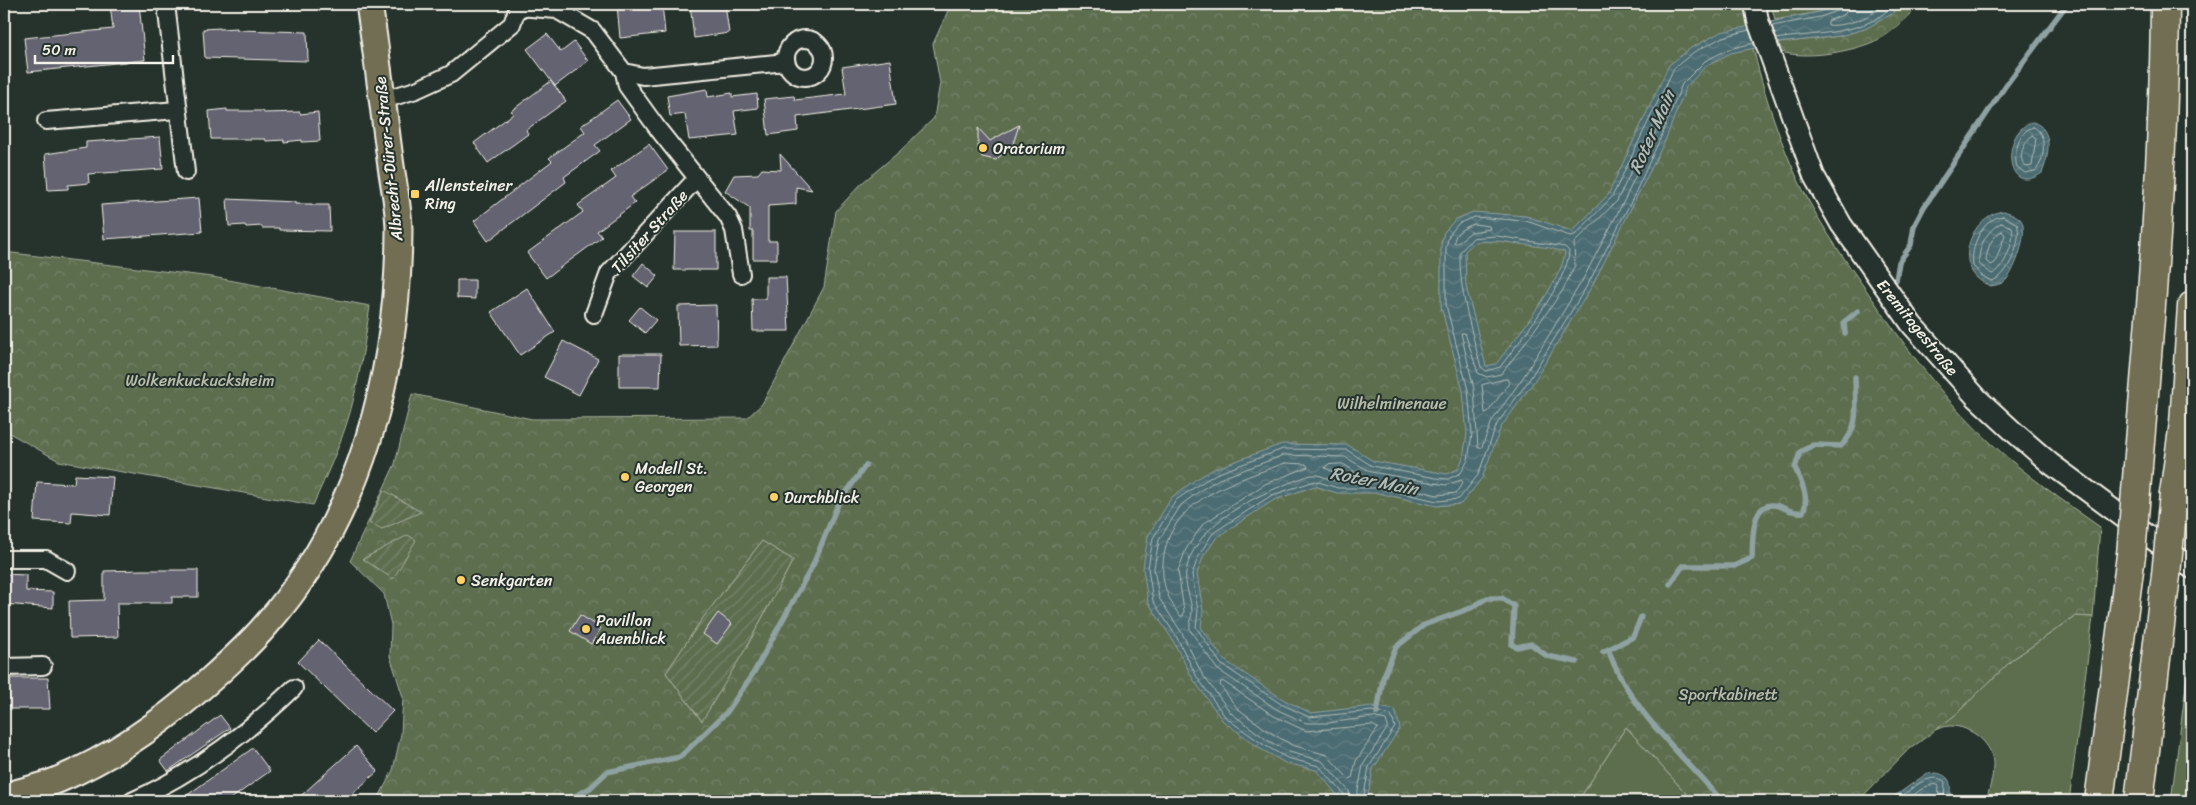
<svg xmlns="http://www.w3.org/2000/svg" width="2196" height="805" font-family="Sriracha,sans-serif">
<defs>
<pattern id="forest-crowns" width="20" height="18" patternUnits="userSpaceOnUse" patternTransform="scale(1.25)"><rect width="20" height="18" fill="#5d6e50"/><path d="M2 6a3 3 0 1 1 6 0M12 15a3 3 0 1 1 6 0" fill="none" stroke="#758369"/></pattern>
<pattern id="garden-furrows" width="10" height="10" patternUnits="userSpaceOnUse" patternTransform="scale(1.25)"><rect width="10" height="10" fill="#5d6e50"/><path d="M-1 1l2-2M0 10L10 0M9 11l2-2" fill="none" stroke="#758369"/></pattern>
<pattern id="water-waves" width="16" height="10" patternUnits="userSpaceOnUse" patternTransform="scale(1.25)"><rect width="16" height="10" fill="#4b6c72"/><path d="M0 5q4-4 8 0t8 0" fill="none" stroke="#668186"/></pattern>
</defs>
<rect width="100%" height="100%" fill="#26332d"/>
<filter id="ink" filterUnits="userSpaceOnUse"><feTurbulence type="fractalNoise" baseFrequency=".02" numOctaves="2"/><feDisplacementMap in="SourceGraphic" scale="10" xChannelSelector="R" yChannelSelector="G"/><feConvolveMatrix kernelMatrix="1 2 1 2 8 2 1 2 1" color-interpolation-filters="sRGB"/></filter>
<g filter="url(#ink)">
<!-- grass -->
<g fill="#5d6e50" stroke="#a8b09c">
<path d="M2076,616L2093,617L2069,801H1986C1989,790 1993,778 1993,767C1995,744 1970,725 1949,726C1944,726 1939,729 1934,730L1954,716L2013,659Z"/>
<polygon points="2189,662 2192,664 2192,801 2171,801"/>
<polygon points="1626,727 1693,801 1578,801"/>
</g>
<!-- forest -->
<g fill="url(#forest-crowns)" stroke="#a8b09c" fill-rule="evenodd">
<path d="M951,4H1744C1755,65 1773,127 1800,184C1822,230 1854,272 1883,314C1916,361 1950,406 1992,444C2026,475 2063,501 2100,527L2093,617L2076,616L2013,659L1954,716L1906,752L1858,801H1693L1626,727L1578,801H377L393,770L401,734L403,697L390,656L391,625L384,594L350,561L395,464L412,394L532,419L747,418L762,404L824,287L836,211L862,183L899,152L934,118L940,83L933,44ZM762,541L793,560L746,648L701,720L666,673L700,622Z"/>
<polygon points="1771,4 1844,4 1819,12 1775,20"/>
<path d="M1898,4H1912L1910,15C1902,22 1893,31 1883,37C1859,51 1808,60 1781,52L1779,43L1840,36L1892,14Z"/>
<path d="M4,252L212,277L370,306C365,341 360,375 351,409C342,442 327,474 313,505L59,461L4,430Z"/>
</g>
<!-- garden -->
<g fill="url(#garden-furrows)" stroke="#a8b09c">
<polygon points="384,490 421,512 382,529 369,523"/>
<polygon points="408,535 416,540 393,579 363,559"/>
<polygon points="762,541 793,560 746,648 702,721 666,673 700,622"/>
</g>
<!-- water -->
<g fill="url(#water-waves)" stroke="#8fa1a1" fill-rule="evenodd">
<path d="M1844,4H1898L1892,14L1865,29L1840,36L1779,43L1731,53L1707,65L1686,87L1665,141L1592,286L1533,383L1501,427L1482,478L1461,504L1437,506L1378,493H1337L1315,486L1274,500L1217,537L1203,557L1197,574L1203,611L1201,627L1224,660L1284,700L1311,713L1372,706L1395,710L1400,728L1373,769L1367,801H1339L1340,798L1316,770L1285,763L1261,749L1223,721L1193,679L1172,639L1148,602L1143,568L1148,536L1172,497L1195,480L1214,469L1282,444L1348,445L1373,461L1447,474L1458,469L1463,458L1467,434L1463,391L1441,306V246L1444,232L1456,219L1473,212L1526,216L1572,231L1608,195L1669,65L1691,48L1721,32L1819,12ZM1497,241L1550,248L1565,252C1563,280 1514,340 1496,364L1486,366L1466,286L1465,251L1475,242Z"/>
<path d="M2033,122C2054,129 2049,156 2042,173C2003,200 2001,129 2033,122Z"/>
<path d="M2004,211C2010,213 2017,215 2021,220C2029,232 2015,271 2006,280C2002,284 1997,285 1991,286C1949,272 1970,214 2004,211Z"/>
<path d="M1936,773C1953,776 1951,786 1949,801H1888L1926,774Z"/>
</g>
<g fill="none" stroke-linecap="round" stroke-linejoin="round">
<!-- shore -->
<g stroke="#b0bcb9" stroke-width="1">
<path d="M1849,4L1845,14L1828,21V25C1845,27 1873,17 1885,4"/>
<polyline points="1772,26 1820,17 1840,10 1843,4"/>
<path d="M1776,39C1808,33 1874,35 1892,4"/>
<polygon points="1660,117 1661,120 1626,197 1582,281 1524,376 1492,421 1482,447 1478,448 1474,389 1461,333 1465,333 1478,373 1487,377 1501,374 1520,350 1563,290 1575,265 1574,243 1617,201 1657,118"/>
<path d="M2033,127C2048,132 2045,162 2035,171L2025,173L2017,167C2013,155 2018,131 2033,127Z"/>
<path d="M2032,135L2036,138L2032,166L2026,167C2016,157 2024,144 2032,135Z"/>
<path d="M2003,216L2017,224C2023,239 2008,279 1991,281L1981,275L1973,266C1970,247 1982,218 2003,216Z"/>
<path d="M2001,223L2012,227C2016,239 2004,270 1992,274L1979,264C1978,247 1986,231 2001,223Z"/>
<path d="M1474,224L1489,226L1490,229L1471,232L1457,243H1454C1454,232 1465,227 1474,224Z"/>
<path d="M2002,231L2005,235L1995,263L1991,265L1986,261C1987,249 1991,237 2002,231Z"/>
<path d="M1497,236L1565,247L1569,251C1569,280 1519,342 1500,367L1486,371L1481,367C1471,328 1459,292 1460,252L1473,238Z"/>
<polygon points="1507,379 1509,383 1488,412 1485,413 1482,385"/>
<path d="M1285,463L1306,464L1308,467L1265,484L1203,524L1186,549L1178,571L1184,611L1183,616H1180C1166,597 1160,579 1164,555C1173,497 1237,481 1285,463Z"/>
<polygon points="1343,464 1354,471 1354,475 1340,475 1325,468 1327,465"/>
<polygon points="1224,682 1274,716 1306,731 1372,725 1378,728 1356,761 1352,778 1349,779 1327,755 1292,745 1271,733 1237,708 1220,685 1221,682"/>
<polyline points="1344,801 1344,794 1319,766 1287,758 1264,745 1226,718 1197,677 1176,636 1153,601 1148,568 1153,538 1176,500 1198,485 1216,474 1283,449 1347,450 1372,466 1436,478 1448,479 1461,473 1468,460 1472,434 1468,390 1446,305 1446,247 1449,235 1459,223 1474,217 1526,221 1570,236 1575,235 1612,197 1674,68 1694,52 1723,37 1749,30"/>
<path d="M1351,801L1349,791L1322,761L1289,752L1267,740L1231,713L1202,674L1182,633L1159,598L1154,568L1159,540L1181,505L1201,490L1219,479L1284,455L1345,457L1371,472L1446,485L1461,480L1463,482L1456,493L1438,495L1380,482H1339L1318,475H1311C1267,490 1194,520 1186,572C1184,585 1191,598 1192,611C1192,617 1189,623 1190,630L1217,669L1278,710L1306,723H1328L1372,717L1386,720L1388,727L1363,765L1356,801"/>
<polyline points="1363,801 1369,767 1395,727 1391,715 1372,711 1309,717 1281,704 1221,664 1196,627 1198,611 1192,574 1199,555 1213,533 1272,495 1315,481 1338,488 1378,488 1437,501 1459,499 1478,475 1497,424 1529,380 1588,284 1632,200 1660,139 1682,84 1705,61 1729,49 1754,43"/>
<path d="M1896,801C1907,792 1931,769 1945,782L1944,801"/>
<path d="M1906,801C1914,795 1930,780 1939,786L1938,801"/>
</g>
<!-- stream -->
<g stroke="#8fa1a1" stroke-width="5.5">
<polyline points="1896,280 1899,262 1911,245 1914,226 1924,207 2006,85 2067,4"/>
<polyline points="1845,333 1844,322 1858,311"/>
<path d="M1670,584L1683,566H1734L1752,558C1753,543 1750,504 1773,505C1784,506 1791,514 1803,512C1810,498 1801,482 1795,468L1800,452L1813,445L1841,446C1861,428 1855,402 1855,377"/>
<path d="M1608,649C1629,710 1681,753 1722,801"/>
<polyline points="1603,652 1633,637 1641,617"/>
<polyline points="1377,713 1383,678 1396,647 1424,625 1471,608 1487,598 1502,598 1514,606 1512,645 1517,647 1531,644 1547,656 1577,662"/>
<polyline points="540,801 575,796 590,788 607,772 680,757 727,712 754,672 813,565 838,504 866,465"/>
</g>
</g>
<!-- building -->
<g fill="#646471" stroke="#f4f1e8">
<polygon points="110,4 139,4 145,60 28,72 24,38 113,29"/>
<polygon points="617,4 662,4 665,33 620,38"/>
<polygon points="690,4 725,4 729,33 694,38"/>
<polygon points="220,28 220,29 237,28 237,30 307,32 308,61 205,58 203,29"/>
<polygon points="547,34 561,52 574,42 588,61 555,86 527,49"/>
<polygon points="890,60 896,104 797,117 798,131 768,135 764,99 794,96 795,100 846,94 842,67"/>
<polygon points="551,81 566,101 526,130 528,134 488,163 474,143 513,114 511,111"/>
<polygon points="707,89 708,97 732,93 732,97 757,94 758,108 734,111 738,135 689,140 685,114 670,116 667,96"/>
<polygon points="617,100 631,119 595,145 600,151 564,177 566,182 488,241 474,221 552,161 549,158 585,132 581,126"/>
<polygon points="227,109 227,111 263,111 264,113 300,112 300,114 318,112 320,141 302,142 302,140 284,142 284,140 266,141 265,139 211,139 209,111"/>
<polygon points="1019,125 1013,144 996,160 982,157 978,150 978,128 990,141"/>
<polygon points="160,137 163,169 88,174 89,183 68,185 68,189 48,190 45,154 86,148 86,142"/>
<polygon points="649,144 668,170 630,197 635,203 597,231 602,237 546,278 527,253 583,212 578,205 616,178 611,171"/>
<polygon points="780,154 812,190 796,187 796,204 768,206 768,241 777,241 777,259 753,259 753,231 750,231 750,208 725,191 734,175 758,174 762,169 781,170"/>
<polygon points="199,198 202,232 104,239 101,205"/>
<polygon points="227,199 295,202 295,204 312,204 312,205 329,205 330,231 279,230 279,228 262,228 262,226 246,227 245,225 229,226"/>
<polygon points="675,232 716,232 716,270 674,270"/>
<polygon points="643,263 658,276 648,288 633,276"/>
<polygon points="766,277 786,277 789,331 753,331 752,299 766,299"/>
<polygon points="457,280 475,280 475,299 457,298"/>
<polygon points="527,288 555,332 520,355 491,312"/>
<polygon points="716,305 717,345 679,346 678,306"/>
<polygon points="640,307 656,320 645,333 629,320"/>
<polygon points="563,341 598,359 579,395 544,377"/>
<polygon points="619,354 661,354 660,387 619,387"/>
<polygon points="75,475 113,477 110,515 72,512 71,523 34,521 37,482 74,484"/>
<polygon points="141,570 198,570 198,597 172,597 172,603 117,603 118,637 70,638 69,601 104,600 104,571"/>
<polygon points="4,574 26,575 26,591 53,592 53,608 4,604"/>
<polygon points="718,613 732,624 717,644 703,634"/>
<polygon points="580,615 601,628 591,644 570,631"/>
<polygon points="319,640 393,711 372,733 298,662"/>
<polygon points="4,678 48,678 50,709 6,709"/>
<polygon points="220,715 230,728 168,771 160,760"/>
<polygon points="356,746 378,771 344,801 295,801"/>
<polygon points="253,748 270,771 228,801 179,801"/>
</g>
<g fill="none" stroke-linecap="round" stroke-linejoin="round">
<!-- minor casing -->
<g stroke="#f4f1e8" stroke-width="20">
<g id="minor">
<polyline points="166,4 186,172"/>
<polyline points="518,7 557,10 593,31 624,72 627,86 658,129 728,217 734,230 741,274"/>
<circle cx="805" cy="58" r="19"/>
<polyline points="624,72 643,76 786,62"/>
<polyline points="383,100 416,90 451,74 512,24 519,4"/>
<polyline points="46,121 177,110"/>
<polyline points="594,314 609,273 696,179"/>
<polyline points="4,559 46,559 67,571"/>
<polyline points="4,667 43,666"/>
<path d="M132,801C193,774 246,734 294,688"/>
</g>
</g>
<!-- tertiary casing -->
<g stroke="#f4f1e8" stroke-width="24">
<polyline id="tertiary" points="1755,4 1758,21 1814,176 1841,224 1912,325 1977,398 2014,432 2051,464 2192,568"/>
</g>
<!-- primary casing -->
<g stroke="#f4f1e8" stroke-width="29">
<path id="primary" d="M4,796C22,791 42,787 60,779C115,756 166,719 210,680C229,663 249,645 266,625C361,517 398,373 399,231C399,208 393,182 390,159C383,107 377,55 369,4"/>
</g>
<!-- motorway casing -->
<g stroke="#f4f1e8" stroke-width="31">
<g id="motorway">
<path d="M2138,466C2151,312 2164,158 2165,4"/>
<polyline points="2174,494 2184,423 2192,306"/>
<polyline points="2099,801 2131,555"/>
<polyline points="2139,801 2166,575"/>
</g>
</g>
<!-- minor -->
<use href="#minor" stroke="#26332d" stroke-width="16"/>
<!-- tertiary -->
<use href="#tertiary" stroke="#26332d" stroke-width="20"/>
<!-- primary -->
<use href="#primary" stroke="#726e52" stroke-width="25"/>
<!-- motorway -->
<use href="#motorway" stroke="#726e52" stroke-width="28"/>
<!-- motorway-bridge casing -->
<g stroke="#f4f1e8" stroke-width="31" stroke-linecap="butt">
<g id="motorway-bridge">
<polyline points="2131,555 2138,466"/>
<polyline points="2166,575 2174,494"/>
</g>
</g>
<!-- motorway-bridge -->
<use href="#motorway-bridge" stroke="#726e52" stroke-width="28"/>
</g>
</g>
<!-- markers -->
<g fill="#ffd166" stroke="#26332d" stroke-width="2">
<circle cx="983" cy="148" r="5"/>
<rect x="410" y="189" width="10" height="10" rx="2.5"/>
<circle cx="625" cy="477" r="5"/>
<circle cx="774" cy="497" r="5"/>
<circle cx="461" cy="580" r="5"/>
<circle cx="586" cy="629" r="5"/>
</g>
<g text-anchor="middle" stroke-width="4" stroke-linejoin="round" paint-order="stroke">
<!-- poi labels -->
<g font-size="16" fill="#f4f1e8" stroke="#26332d" text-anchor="start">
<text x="993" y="154">Oratorium</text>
<text x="425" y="191">Allensteiner<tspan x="425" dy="18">Ring</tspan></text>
<text x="635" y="474">Modell St.<tspan x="635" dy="18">Georgen</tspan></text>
<text x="784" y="503">Durchblick</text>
<text x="471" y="586">Senkgarten</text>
<text x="596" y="626">Pavillon<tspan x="596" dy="18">Auenblick</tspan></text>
</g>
<!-- street labels -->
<g font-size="16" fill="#f4f1e8" stroke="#26332d">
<text transform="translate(388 159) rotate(-96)" y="6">Albrecht-Dürer-Straße</text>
<text transform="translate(649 231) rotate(-48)" y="6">Tilsiter Straße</text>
<text transform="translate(1918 327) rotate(51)" y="6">Eremitagestraße</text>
</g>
<!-- park labels -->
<g font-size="16" fill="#b8bdab" stroke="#26332d">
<text x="200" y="386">Wolkenkuckucksheim</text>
<text x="1392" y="409">Wilhelminenaue</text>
<text x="1728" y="700">Sportkabinett</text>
</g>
<!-- water labels -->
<g font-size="18" font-style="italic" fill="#b0bcb9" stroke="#26332d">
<text transform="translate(1652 132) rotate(-66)" y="6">Roter Main</text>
<text transform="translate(1374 481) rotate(11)" y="6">Roter Main</text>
</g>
</g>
<!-- margin -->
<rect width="2196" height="805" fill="none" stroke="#26332d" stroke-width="20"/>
<rect x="10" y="10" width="2176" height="785" fill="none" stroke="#f4f1e8" stroke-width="2" filter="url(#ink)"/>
<!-- scale -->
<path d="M35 55v8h138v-8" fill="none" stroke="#f4f1e8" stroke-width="2.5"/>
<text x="42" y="55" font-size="15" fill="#f4f1e8" stroke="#26332d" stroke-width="4" paint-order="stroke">50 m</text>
</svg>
